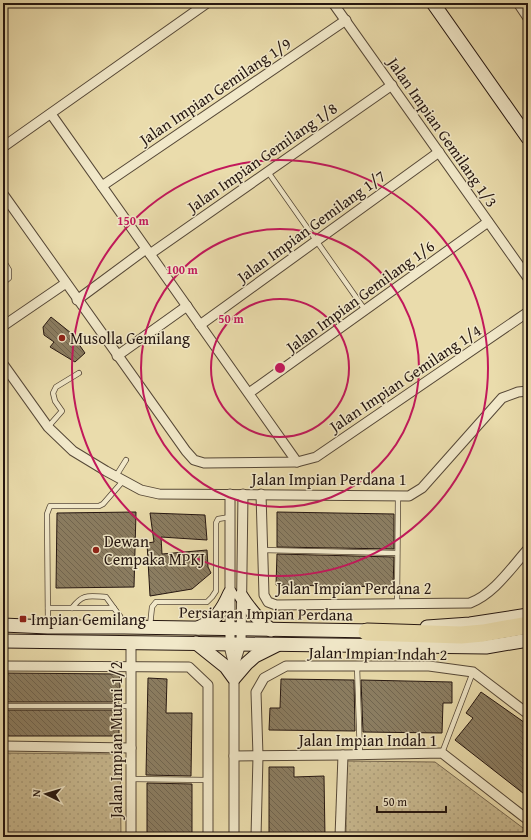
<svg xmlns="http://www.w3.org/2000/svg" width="531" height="840" font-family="'Gentium Book Plus',serif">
<defs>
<pattern id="park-dots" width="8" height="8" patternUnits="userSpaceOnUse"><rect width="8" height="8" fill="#c9ba91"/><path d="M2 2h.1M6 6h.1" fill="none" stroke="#ac9f7c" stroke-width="1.8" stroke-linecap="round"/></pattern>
<pattern id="building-back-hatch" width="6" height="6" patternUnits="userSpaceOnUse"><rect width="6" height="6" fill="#8b7d61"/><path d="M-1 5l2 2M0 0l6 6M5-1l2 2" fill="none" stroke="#71654f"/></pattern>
</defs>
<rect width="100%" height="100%" fill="#eadcac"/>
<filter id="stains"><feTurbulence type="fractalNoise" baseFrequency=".005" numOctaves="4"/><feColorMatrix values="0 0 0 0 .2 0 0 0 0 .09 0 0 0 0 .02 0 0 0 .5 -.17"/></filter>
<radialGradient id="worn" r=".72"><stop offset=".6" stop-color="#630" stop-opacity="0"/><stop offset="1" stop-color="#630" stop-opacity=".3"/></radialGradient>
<!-- park -->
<g fill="url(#park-dots)" stroke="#776850">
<polygon points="3,753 120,754 121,837 3,837"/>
<polygon points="346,761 435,762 527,831 528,837 346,837"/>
</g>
<!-- building -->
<g fill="url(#building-back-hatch)" stroke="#251610">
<polygon points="51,317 71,333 85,353 75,362 50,347 54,342 44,335 43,327"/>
<polygon points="136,512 134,587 56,588 57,513"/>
<polygon points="277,512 394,514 394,549 277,547"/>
<polygon points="150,513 205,515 207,540 161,537 162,554 207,550 208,567 211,573 192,589 150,596 147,543 154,542"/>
<polygon points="277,554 394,557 393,587 276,585"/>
<polygon points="3,673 120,674 120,698 119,698 119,702 3,702"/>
<polygon points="148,678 167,679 166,713 192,713 191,776 146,775"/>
<polygon points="281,679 354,680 355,731 269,730 270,708 280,708"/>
<polygon points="361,680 452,682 452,703 443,703 442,733 363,732"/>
<polygon points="481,692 528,725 528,797 455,740 473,718 466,713"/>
<rect x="3" y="710" width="116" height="26"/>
<polygon points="269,767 294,767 294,777 324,776 325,837 269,837"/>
<polygon points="147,783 192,784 192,837 147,837"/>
</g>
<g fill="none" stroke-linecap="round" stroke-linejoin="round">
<!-- lane casing -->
<g stroke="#564837" stroke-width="6">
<g id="lane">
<polyline points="268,172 365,310"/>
<polyline points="3,260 9,270 9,278 3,283"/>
<polyline points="48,427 62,411 55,401 53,393 56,387 79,373"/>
<polyline points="116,476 126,460"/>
<polyline points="262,550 397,553"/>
<polyline points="397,604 398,496"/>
<polyline points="48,608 114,608 120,616 124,626"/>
<path d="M72,608C83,593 89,596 106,597L114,608"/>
<polyline points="48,625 47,514 50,506 99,506 103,504 123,481"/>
<polyline points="150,626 152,607 156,602 207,602 212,597 216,591 216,523 218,519 230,517"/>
<polyline points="357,666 360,754"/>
<polyline points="3,706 131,706"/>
<polyline points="442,753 473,672"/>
<polyline points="131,779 208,780"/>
</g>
</g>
<!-- street casing -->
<g stroke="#564837" stroke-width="11">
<g id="street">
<polyline points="333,3 528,278"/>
<polyline points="518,3 528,18"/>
<polyline points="51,114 297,462"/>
<polyline points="3,147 207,3"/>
<polyline points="102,186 346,20"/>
<polyline points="3,194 186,451 194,460 204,463 297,462 316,457 528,312"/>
<polyline points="150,254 392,85"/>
<polyline points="77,300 146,249"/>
<polyline points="200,325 439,152"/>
<polyline points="3,326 66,283"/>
<polyline points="117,356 187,306"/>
<polyline points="3,364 48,427 73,451 106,471 141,490 159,494 409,496 422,488 502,398 518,392 528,391"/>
<polyline points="249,393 488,222"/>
<polyline points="230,494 230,650 234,666 234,837"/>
<path d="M261,494L264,595L268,602L276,605L470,603C494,594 511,568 528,549"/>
<polyline points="3,666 189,667 208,685 208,837"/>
<polyline points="234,666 241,644 243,494"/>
<polyline points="3,746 131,748"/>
<polyline points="234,756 343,755 442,753 528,820"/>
<polyline points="131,837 131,642"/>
<polyline points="256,837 258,756 256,692 264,678 286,666 429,666 473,672 528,714"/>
<polyline points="340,837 343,755"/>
</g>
</g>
<!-- secondary casing -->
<g stroke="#251610" stroke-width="15">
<g id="secondary">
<polyline points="433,3 528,138"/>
<path d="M241,596C250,610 258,620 271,630"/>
<polyline points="3,625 48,627 124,627 375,631"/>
<polyline points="427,627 470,624 528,615"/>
<path d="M198,628C216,620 222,611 230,593"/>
<polyline points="3,641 486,647 528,640"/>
<polyline points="196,643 226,667 234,678 246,664 255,656 277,645"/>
</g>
</g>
<!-- highway casing -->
<g stroke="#251610" stroke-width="19">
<polyline id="highway" points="367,632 461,635 483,633 528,625"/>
</g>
<!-- lane -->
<use href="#lane" stroke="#f1e8c9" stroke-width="4.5"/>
<!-- street -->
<use href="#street" stroke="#f1e8c9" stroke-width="9"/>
<!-- secondary -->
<use href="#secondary" stroke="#f1e8c9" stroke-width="13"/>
<!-- highway -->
<use href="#highway" stroke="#eadcac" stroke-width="17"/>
</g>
<!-- distance rings -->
<g fill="none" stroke="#c2185b" stroke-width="2">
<circle cx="280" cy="368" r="69"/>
<circle cx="280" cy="368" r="139"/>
<circle cx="280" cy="368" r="208"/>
</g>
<!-- markers -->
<g fill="#8f2418" stroke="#f1e8c9" stroke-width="1.5">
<circle cx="62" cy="338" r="4"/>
<circle cx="96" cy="550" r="4"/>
<rect x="19" y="615" width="8" height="8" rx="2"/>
</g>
<g text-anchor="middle" stroke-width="3" stroke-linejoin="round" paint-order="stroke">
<!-- street labels -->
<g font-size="16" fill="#251610" stroke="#f1e8c9">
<text transform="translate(215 91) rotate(-34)" y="6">Jalan Impian Gemilang 1/9</text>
<text transform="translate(443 132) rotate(55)" y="6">Jalan Impian Gemilang 1/3</text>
<text transform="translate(262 157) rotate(-35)" y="6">Jalan Impian Gemilang 1/8</text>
<text transform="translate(311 226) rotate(-36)" y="6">Jalan Impian Gemilang 1/7</text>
<text transform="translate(360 296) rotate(-36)" y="6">Jalan Impian Gemilang 1/6</text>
<text transform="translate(405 378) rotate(-34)" y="6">Jalan Impian Gemilang 1/4</text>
<text x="329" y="485">Jalan Impian Perdana 1</text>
<text x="354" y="594">Jalan Impian Perdana 2</text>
<text transform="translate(266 613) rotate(1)" y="6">Persiaran Impian Perdana</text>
<text transform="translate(378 653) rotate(1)" y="6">Jalan Impian Indah 2</text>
<text transform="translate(116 740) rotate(-90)" y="6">Jalan Impian Murni 1/2</text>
<text x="368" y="746">Jalan Impian Indah 1</text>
</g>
<!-- poi labels -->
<g font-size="16" fill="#251610" stroke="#f1e8c9" text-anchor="start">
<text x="70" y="344">Musolla Gemilang</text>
<text x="104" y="547">Dewan<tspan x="104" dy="18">Cempaka MPKJ</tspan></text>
<text x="31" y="625">Impian Gemilang</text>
</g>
</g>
<circle cx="280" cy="368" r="6" fill="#c2185b" stroke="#f1e8c9" stroke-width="2"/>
<g font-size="12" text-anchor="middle" font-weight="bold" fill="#c2185b" stroke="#f1e8c9" stroke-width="3" stroke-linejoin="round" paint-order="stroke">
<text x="133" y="225">150 m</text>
<text x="182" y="274">100 m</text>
<text x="231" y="323">50 m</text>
</g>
<!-- margin -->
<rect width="531" height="840" fill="none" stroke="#eadcac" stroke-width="16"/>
<rect x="4" y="4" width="523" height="832" fill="none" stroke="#251610" stroke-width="2"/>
<rect x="8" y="8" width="515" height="824" fill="none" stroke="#251610"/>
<!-- north arrow -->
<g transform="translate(46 794) rotate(275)" stroke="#f1e8c9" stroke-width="3" paint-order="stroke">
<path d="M0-3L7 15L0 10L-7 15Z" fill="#251610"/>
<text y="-6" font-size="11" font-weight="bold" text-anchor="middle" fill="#251610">N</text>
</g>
<!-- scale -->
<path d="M377 806v6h69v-6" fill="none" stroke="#251610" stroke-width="2"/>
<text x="383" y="806" font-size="12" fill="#251610" stroke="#f1e8c9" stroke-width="3" paint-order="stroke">50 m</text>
<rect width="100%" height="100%" filter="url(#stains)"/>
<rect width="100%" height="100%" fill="url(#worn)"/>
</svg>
